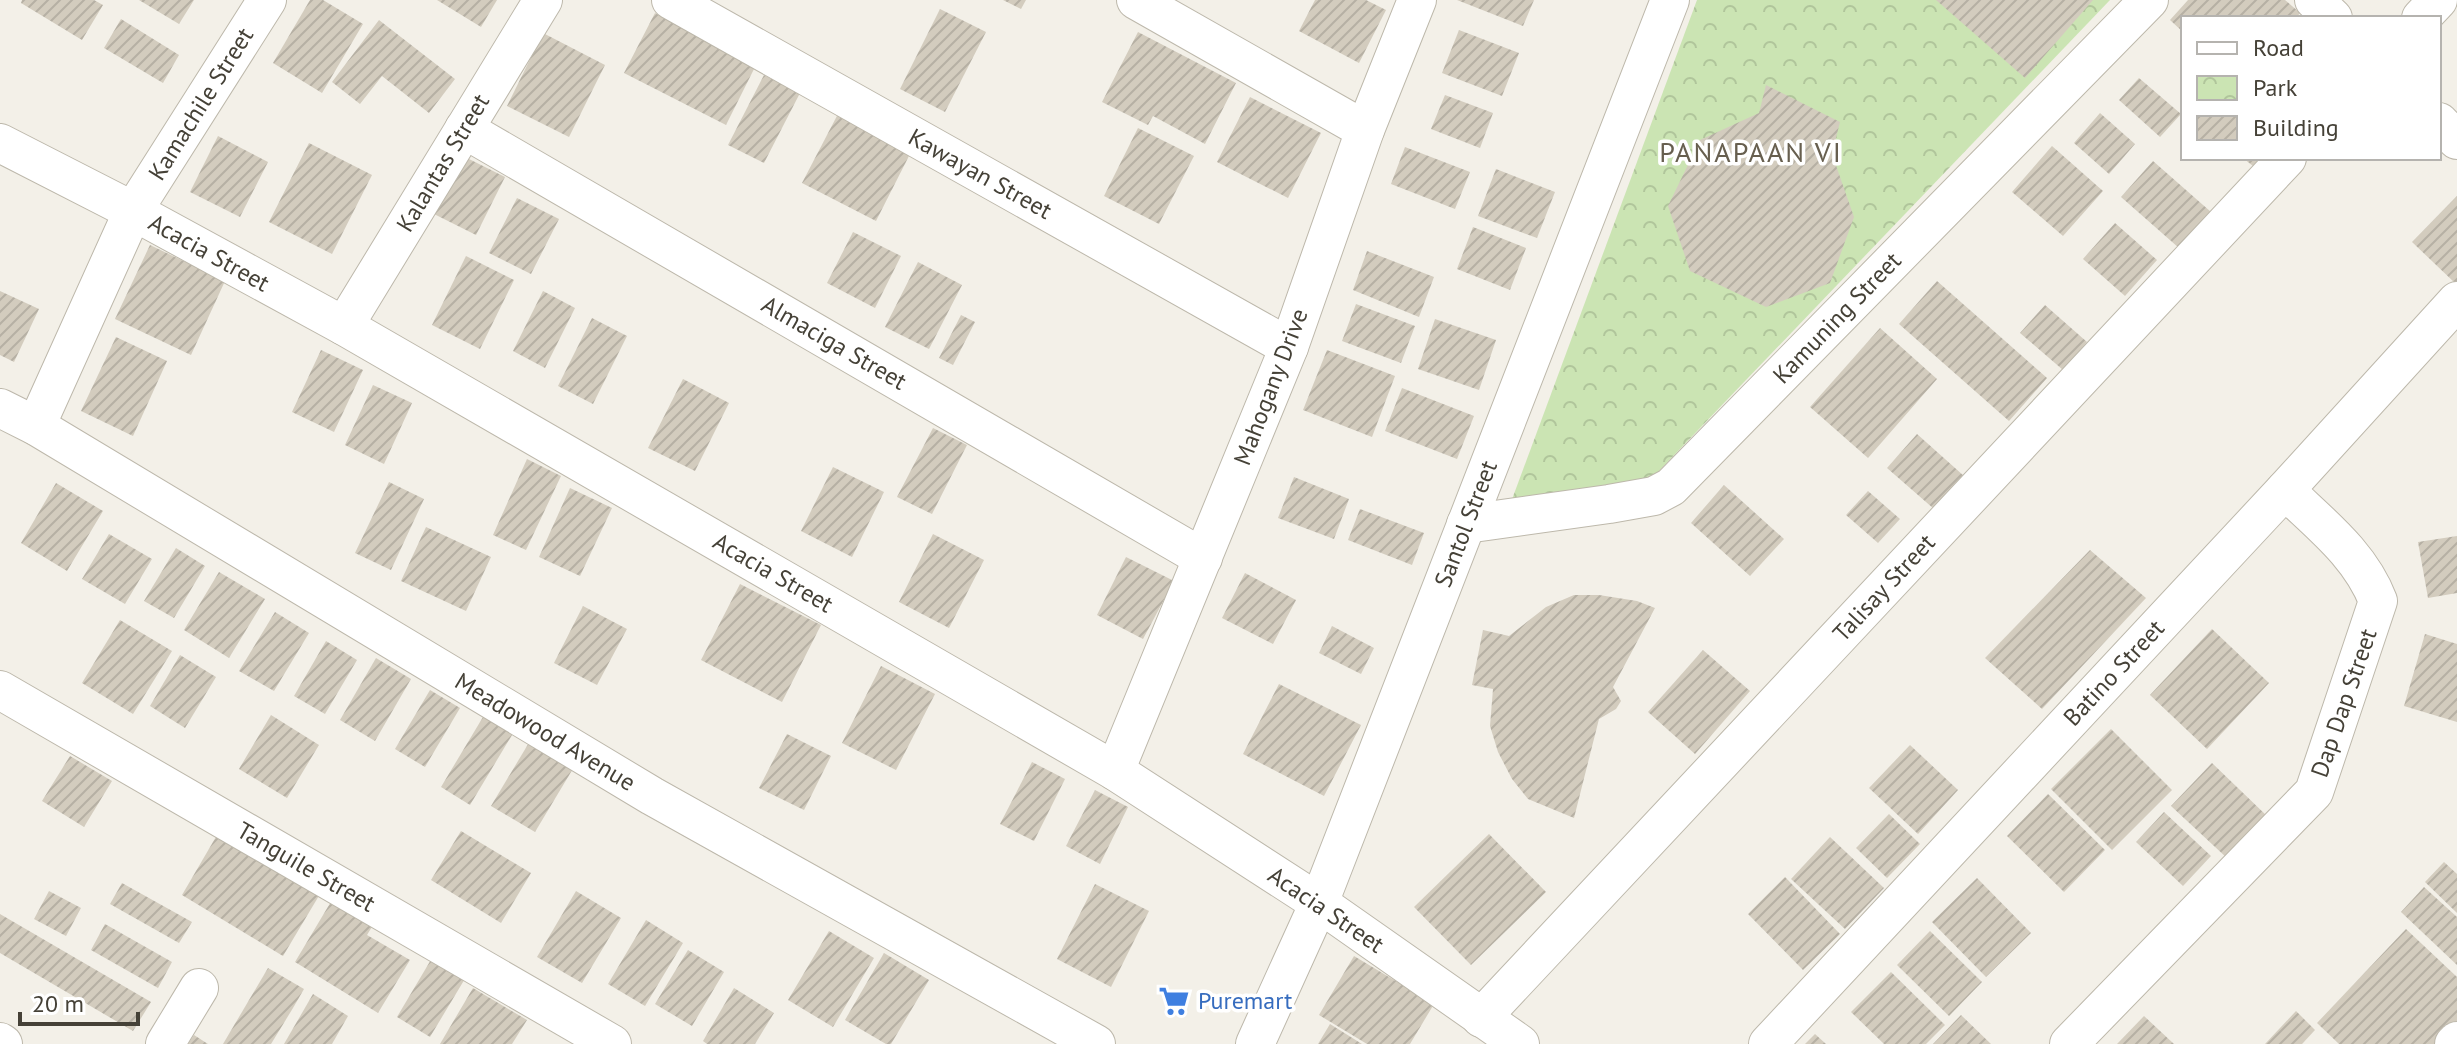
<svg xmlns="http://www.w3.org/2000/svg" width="2457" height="1044" font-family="'PT Sans',sans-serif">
<defs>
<pattern id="park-crowns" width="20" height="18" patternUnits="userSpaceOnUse" patternTransform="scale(2)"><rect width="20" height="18" fill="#cbe4b3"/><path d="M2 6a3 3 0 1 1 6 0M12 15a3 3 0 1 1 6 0" fill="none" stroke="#b0c59b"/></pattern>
<pattern id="building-hatch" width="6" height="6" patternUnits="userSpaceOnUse" patternTransform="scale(2)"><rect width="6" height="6" fill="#d3ccbe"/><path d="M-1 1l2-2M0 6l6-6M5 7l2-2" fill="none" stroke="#b6b0a4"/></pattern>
</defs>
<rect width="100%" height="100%" fill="#f3f0e8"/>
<!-- park -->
<polygon fill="url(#park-crowns)" points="1697,0 2110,0 1634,497 1511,502"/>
<!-- building -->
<g fill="url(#building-hatch)">
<polygon points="22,0 94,0 103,5 82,40 21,3"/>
<polygon points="139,0 194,0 179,24"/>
<polygon points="310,0 323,0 363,24 322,93 273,63"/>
<polygon points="437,0 497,0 481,27"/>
<polygon points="1003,0 1026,0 1021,9"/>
<polygon points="1315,0 1366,0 1386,10 1359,63 1299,31"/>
<polygon points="1457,0 1534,0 1523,26"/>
<polygon points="1936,0 2093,0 2025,78"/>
<polygon points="2188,0 2285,0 2300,13 2296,18 2183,18 2183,32 2170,20"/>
<polygon points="940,9 986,32 945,112 900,89"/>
<polygon points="655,13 756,65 726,125 624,73"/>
<polygon points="121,19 179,55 163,83 104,48"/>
<polygon points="379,20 455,79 429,113 382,76 360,104 332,82"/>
<polygon points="1459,30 1519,53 1502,96 1442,73"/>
<polygon points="1138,32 1236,83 1205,144 1153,116 1148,125 1102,102"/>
<polygon points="543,33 605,65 569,137 507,106"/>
<polygon points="764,75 800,93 764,163 728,145"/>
<polygon points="2139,78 2181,114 2160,137 2119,100"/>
<polygon points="1766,85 1840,122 1832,154 1854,217 1830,283 1766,307 1690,271 1668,206 1700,140 1759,113"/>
<polygon points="1445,95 1493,113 1480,148 1431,129"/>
<polygon points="1250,97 1321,133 1288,198 1217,162"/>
<polygon points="839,112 912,150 876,221 802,183"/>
<polygon points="2100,113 2135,144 2109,174 2074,143"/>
<polygon points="1138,128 1194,156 1159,224 1104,196"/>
<polygon points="218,136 268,162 240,217 190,192"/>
<polygon points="309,143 372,175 332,254 269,222"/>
<polygon points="2052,146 2103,191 2063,236 2012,192"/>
<polygon points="1405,147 1470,172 1455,209 1391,184"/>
<polygon points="463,156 505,177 476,235 434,214"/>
<polygon points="2243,158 2260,158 2253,166"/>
<polygon points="2153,161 2211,212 2179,248 2121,197"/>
<polygon points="1496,169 1555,192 1537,238 1478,216"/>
<polygon points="2457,196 2457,281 2455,283 2412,242"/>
<polygon points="517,198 559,219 531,274 489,253"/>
<polygon points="2115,223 2157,260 2125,296 2083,259"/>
<polygon points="1473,227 1526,248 1510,290 1457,269"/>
<polygon points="853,232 901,256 875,308 827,283"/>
<polygon points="150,245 225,281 191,355 115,319"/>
<polygon points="1367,251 1434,277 1419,317 1353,290"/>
<polygon points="466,256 514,280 480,349 432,325"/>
<polygon points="918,262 962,285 929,349 885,327"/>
<polygon points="1937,281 2047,378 2009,421 1899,324"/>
<polygon points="0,291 39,309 14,362 0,355"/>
<polygon points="543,291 575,308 545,368 513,351"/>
<polygon points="1356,304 1415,326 1401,363 1342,341"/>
<polygon points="2045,305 2087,342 2063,370 2020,333"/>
<polygon points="961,315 975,322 953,365 939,358"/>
<polygon points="592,318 627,336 593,404 558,386"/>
<polygon points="1435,319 1496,340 1479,390 1418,369"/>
<polygon points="1880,328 1937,379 1868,458 1810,407"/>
<polygon points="116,337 167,361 133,436 81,411"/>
<polygon points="321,350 363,370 334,432 292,412"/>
<polygon points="1327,350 1395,376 1372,437 1303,410"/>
<polygon points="683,379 729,403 695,471 648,448"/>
<polygon points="373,385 412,403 384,464 345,445"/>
<polygon points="1402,388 1474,416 1457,459 1385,431"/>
<polygon points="933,428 967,445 932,514 897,497"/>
<polygon points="1917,434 1964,476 1934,509 1887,468"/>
<polygon points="527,459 561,476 526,550 493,535"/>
<polygon points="833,467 884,492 852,557 801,531"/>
<polygon points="1294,477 1349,499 1334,539 1278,518"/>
<polygon points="389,482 424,499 391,570 355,553"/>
<polygon points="56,483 103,511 67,571 21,543"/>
<polygon points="1724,485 1784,539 1750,576 1691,523"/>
<polygon points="570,488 612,508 580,576 539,557"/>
<polygon points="1868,491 1900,519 1878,543 1846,515"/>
<polygon points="1360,509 1424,533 1412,565 1348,540"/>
<polygon points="426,527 491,557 466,611 401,581"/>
<polygon points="109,534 152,559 125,604 82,579"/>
<polygon points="933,534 984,560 949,628 899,602"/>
<polygon points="2457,536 2457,593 2428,598 2418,542"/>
<polygon points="176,548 205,566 174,618 144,601"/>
<polygon points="2090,550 2146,598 2042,709 1985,658"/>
<polygon points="1126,557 1174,581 1143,639 1097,615"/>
<polygon points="219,572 265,599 229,658 184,630"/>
<polygon points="1245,573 1296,600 1273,644 1222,618"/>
<polygon points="740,584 821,625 782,702 701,660"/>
<polygon points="1574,595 1599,595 1637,601 1655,608 1613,687 1621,701 1616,709 1599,719 1574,818 1528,799 1512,779 1498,752 1490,726 1493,689 1472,685 1483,630 1509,636 1546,607"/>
<polygon points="583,606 627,629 597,685 554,663"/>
<polygon points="275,612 309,633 274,691 239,671"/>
<polygon points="120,620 172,651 133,714 82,683"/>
<polygon points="1332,626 1374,648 1361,674 1319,653"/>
<polygon points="2212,629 2269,683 2207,749 2150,695"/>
<polygon points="2425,634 2457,644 2457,722 2404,706"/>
<polygon points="326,641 357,660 325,714 294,696"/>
<polygon points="1703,650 1750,691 1695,754 1648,712"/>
<polygon points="180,655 216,677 185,728 150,706"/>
<polygon points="376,658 411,679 375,741 340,720"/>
<polygon points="881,666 935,694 896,770 842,743"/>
<polygon points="1279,684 1361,725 1324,796 1243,754"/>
<polygon points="430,690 460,708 425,767 395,749"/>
<polygon points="486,712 515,730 470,805 441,787"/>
<polygon points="271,715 319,745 287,798 239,769"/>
<polygon points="2111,729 2172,790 2112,850 2051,789"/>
<polygon points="787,734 831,756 804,810 759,788"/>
<polygon points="530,741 574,767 535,832 491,806"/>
<polygon points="1910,745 1958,790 1918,834 1869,788"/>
<polygon points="70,756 112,781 84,827 42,801"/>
<polygon points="1032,762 1065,779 1034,841 1000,824"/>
<polygon points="2212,763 2268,817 2228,859 2171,806"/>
<polygon points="1095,790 1128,807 1100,864 1066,846"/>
<polygon points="2048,794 2105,850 2064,892 2007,836"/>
<polygon points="2164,812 2211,856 2183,886 2136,842"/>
<polygon points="1889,814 1920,844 1887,878 1856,848"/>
<polygon points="220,830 320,894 283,956 182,895"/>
<polygon points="461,831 531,873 501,923 431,880"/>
<polygon points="1489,834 1546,892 1471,965 1414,907"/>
<polygon points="1830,837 1884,888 1845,929 1791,879"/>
<polygon points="2444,862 2457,874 2457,913 2425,882"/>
<polygon points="1785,877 1840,934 1803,970 1748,914"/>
<polygon points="1977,878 2031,933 1986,977 1932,922"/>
<polygon points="122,883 192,922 179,943 110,904"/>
<polygon points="1095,884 1149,911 1111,987 1057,959"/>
<polygon points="2424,887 2457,917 2457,965 2401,912"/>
<polygon points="49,891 81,908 66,936 34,919"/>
<polygon points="576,891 621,918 582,983 537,957"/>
<polygon points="332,900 373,925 367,935 410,960 378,1013 295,962"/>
<polygon points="0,914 151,1002 133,1031 0,953"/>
<polygon points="646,920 683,943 645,1006 608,984"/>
<polygon points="105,924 172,962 158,988 91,950"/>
<polygon points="2406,929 2457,977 2457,1021 2435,1044 2339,1044 2317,1023"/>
<polygon points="829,931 874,958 833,1027 788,1000"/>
<polygon points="1930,931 1982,982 1949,1016 1897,965"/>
<polygon points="688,950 724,972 692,1026 655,1004"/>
<polygon points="884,953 929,980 891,1044 886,1044 845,1020"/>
<polygon points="1354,956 1434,1004 1410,1044 1367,1044 1319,1015"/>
<polygon points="432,958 466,977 430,1037 397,1017"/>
<polygon points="268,968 304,989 293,1008 271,1044 223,1044"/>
<polygon points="1891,972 1945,1025 1926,1044 1884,1044 1851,1012"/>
<polygon points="473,988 527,1020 512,1044 440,1044"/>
<polygon points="734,988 774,1013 755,1044 707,1044 703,1041"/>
<polygon points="313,994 348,1016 332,1044 284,1044"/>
<polygon points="2296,1011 2315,1030 2302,1044 2265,1044"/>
<polygon points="1961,1015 1991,1044 1933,1044"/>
<polygon points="2144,1016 2174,1044 2117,1044"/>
<polygon points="1330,1024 1362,1044 1318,1044"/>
<polygon points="1815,1034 1826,1044 1805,1044"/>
<polygon points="194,1035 208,1044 188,1044"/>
</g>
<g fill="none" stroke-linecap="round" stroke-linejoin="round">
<!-- minor casing -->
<g stroke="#bdb8ab" stroke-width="40">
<g id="minor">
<polyline points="671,0 1289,347"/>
<polyline points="1136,0 1365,130"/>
<polyline points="2314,0 2333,18"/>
<polyline points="2421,18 2438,0"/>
<polyline points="2439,122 2457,140"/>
<polyline points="464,129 1203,558"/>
<polyline points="0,143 133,211 344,326 1115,771 1319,903 1520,1044"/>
<polyline points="344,326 543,0"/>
<polyline points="0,408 36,426 652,796 1096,1044"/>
<polyline points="36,426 133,211 267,0"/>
<polyline points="1466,524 1609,504 1654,496 1671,487 2149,0"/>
<polyline points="0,690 612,1044"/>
<polyline points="1115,771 1289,347 1365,130 1417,0"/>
<polyline points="1481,1018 2287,158"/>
<polyline points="0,1042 3,1044"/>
<polyline points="165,1044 199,988"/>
<polyline points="1255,1044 1319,903 1670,0"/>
<polyline points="1768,1044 2285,490 2457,301"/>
<path d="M2069,1044L2314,792L2378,601C2360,554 2320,524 2285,490"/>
<polyline points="2454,1044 2457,1041"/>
</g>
</g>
<!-- minor -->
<use href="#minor" stroke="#fff" stroke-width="38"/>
</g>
<!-- icons -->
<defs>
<g id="supermarket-bare" transform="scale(2.4)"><path d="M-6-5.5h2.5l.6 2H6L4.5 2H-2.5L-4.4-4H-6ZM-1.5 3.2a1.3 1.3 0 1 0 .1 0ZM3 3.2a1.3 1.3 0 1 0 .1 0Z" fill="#3f7fe0" stroke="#fff" stroke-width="2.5" paint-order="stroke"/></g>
</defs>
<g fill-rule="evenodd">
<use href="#supermarket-bare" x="1174" y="1001"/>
</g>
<g text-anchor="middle" stroke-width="7" stroke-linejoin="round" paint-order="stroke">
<!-- street labels -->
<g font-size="24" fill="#454137" stroke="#fff">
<text transform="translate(201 104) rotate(-58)" y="8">Kamachile Street</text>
<text transform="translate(443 163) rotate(-59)" y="8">Kalantas Street</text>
<text transform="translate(980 174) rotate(29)" y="8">Kawayan Street</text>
<text transform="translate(209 253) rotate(29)" y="8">Acacia Street</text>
<text transform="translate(1837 318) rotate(-46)" y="8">Kamuning Street</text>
<text transform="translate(834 343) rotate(30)" y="8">Almaciga Street</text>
<text transform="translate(1271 387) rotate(-69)" y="8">Mahogany Drive</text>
<text transform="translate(1466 524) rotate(-69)" y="8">Santol Street</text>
<text transform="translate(773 573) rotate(30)" y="8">Acacia Street</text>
<text transform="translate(1884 588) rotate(-47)" y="8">Talisay Street</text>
<text transform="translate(2114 673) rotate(-47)" y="8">Batino Street</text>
<text transform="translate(2344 703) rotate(-71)" y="8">Dap Dap Street</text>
<text transform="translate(545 732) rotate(31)" y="8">Meadowood Avenue</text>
<text transform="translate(306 867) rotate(30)" y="8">Tanguile Street</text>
<text transform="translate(1326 910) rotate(34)" y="8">Acacia Street</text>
</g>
<!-- shop labels -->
<g font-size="24" fill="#366cbe" stroke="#fff" text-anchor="start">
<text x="1198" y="1009">Puremart</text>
</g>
<!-- quarter labels -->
<g font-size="28" letter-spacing="2" fill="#675f4f" stroke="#fff">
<text x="1751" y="162">PANAPAAN VI</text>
</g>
</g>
<!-- legend -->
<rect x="2181" y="16" width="260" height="144" fill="#ffffff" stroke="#b5b3af" stroke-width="2"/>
<rect x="2197" y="42" width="40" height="12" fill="#ffffff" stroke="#b5b3af" stroke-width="2"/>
<text x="2253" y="56" font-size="24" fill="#454137">Road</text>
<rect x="2197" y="76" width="40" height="24" fill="url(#park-crowns)" stroke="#b5b3af" stroke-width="2"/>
<text x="2253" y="96" font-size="24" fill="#454137">Park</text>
<rect x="2197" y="116" width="40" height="24" fill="url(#building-hatch)" stroke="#b5b3af" stroke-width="2"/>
<text x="2253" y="136" font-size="24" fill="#454137">Building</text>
<!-- scale -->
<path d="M20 1012v12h118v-12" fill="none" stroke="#454137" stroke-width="4"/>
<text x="32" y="1012" font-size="24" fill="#454137" stroke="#ffffff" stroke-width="6" paint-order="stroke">20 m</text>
</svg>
